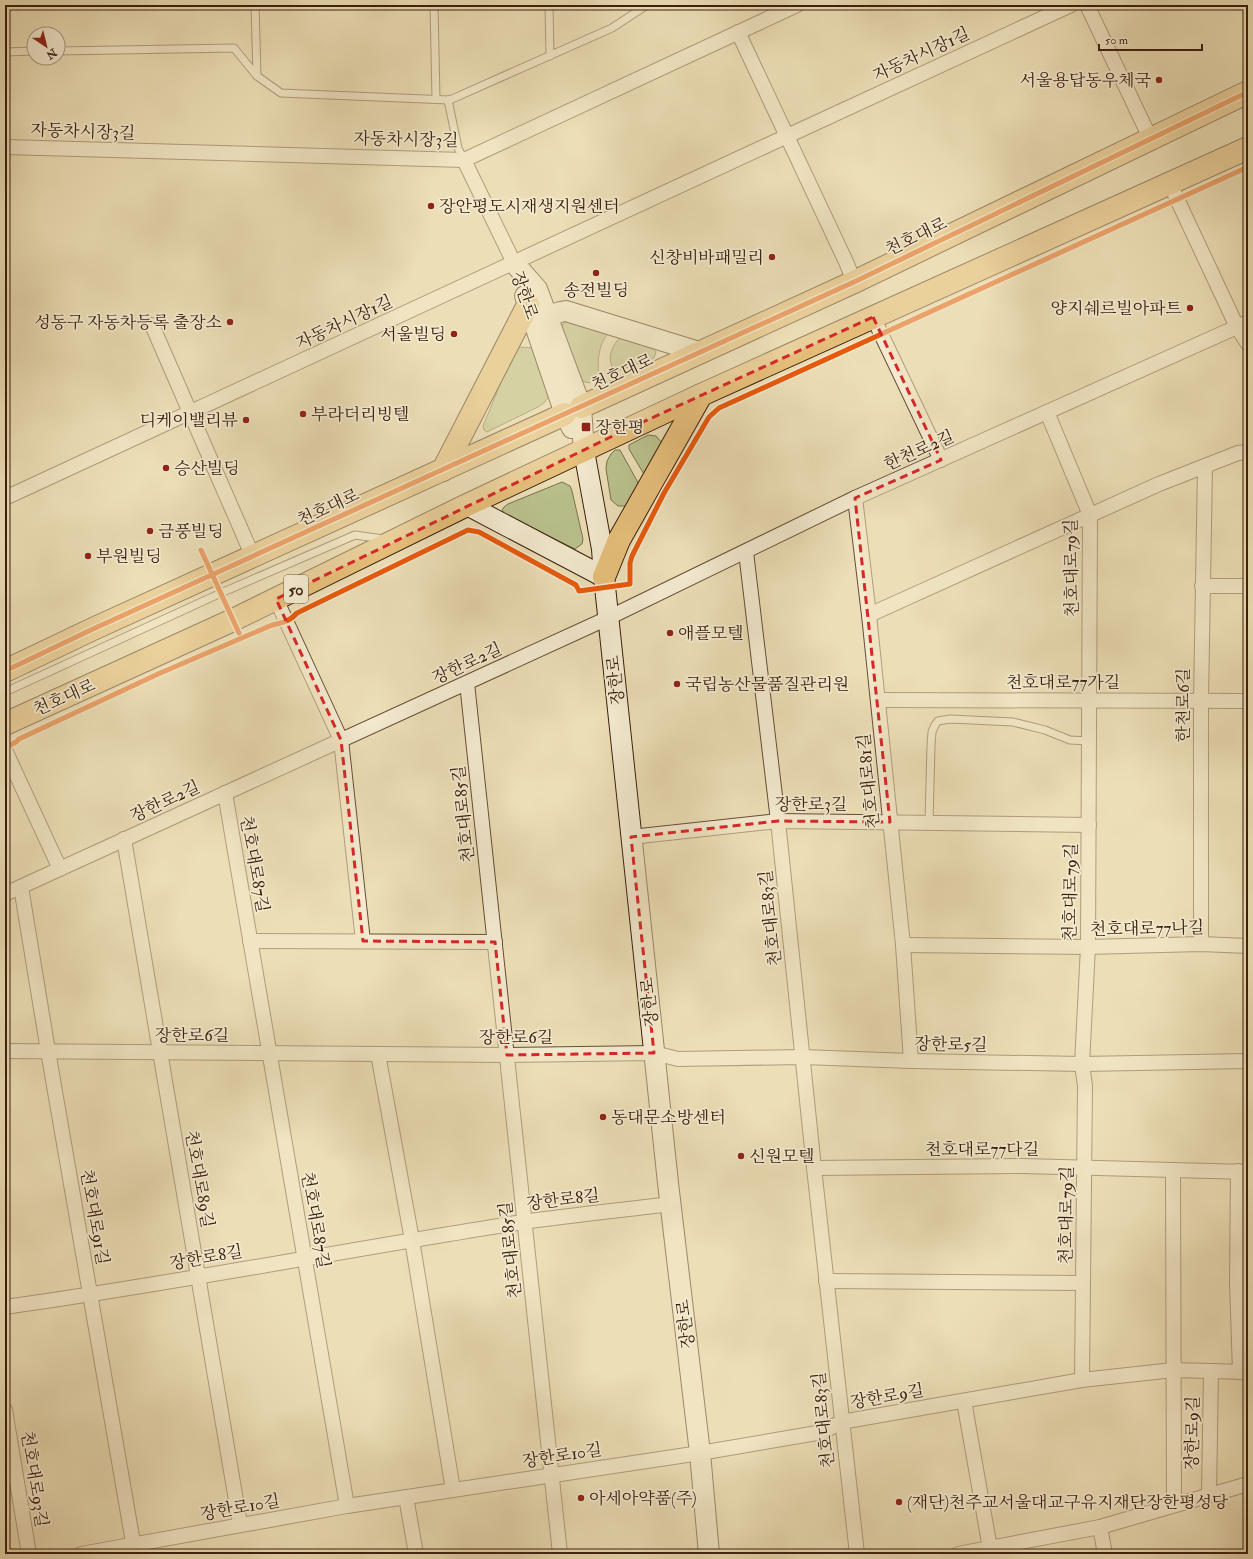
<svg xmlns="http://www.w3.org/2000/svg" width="1253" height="1559" font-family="'IM FELL Double Pica','Noto Serif KR',serif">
<rect width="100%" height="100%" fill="#ecdeb6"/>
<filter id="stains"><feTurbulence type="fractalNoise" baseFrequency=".005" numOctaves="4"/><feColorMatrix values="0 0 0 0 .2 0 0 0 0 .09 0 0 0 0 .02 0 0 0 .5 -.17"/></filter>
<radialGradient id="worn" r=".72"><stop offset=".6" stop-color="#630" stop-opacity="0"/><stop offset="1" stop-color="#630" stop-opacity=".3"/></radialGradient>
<!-- green -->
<g fill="#b9c18d" stroke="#7a704d">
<path d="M570,319L611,330C598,343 597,361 599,378C594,382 587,385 582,380C573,373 566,340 562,327V325Z"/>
<path d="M624,335L653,347L656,352L654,358L617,371L614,370C606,359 612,342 624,335Z"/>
<polygon points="519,347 534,348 551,394 544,403 538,407 487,432 484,430 483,426 514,351"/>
<polygon points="648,435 656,436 663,444 645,476 629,449 629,445"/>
<polygon points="615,450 620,450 641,488 627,506 618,506 611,500 606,469 607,461 611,454"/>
<polygon points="562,482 570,486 572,491 583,539 582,544 575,549 504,514 502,510 504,507 508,504"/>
</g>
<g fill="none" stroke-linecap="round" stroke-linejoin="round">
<!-- lane casing -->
<g stroke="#664e37" stroke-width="9">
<g id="lane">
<polyline points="255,5 257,76"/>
<polyline points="434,5 436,99"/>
<polyline points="549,5 550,56"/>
<polyline points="58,51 234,48 257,76 281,93 448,100 452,99 612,28 647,5"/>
<polyline points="5,52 34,51"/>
<polyline points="448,100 458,148 464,160"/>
<polyline points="5,692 221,593 355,535 383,539"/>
<polyline points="929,823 931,745 932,732 935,725 938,721 950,719 1013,722 1045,730 1070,740 1090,741"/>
</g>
</g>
<!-- street casing -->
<g stroke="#664e37" stroke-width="16">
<g id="street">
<polyline points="1087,5 1151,140"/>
<polyline points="738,32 847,264 854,282"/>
<polyline points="5,147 464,160 797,5"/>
<polyline points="464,160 514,263"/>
<polyline points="1170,184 1237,327 1248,344"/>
<polyline points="873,317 941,460"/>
<polyline points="152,325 253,557"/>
<polyline points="1047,412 1090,515 1088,947 1082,1064 1085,1086 1082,1380"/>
<path d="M5,498C361,336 715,168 1071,5"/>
<polyline points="855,498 869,615 903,945 911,1061"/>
<polyline points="746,552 778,821 814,1168 857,1554"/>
<polyline points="1202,586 1248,586"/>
<polyline points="276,599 341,740 363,941"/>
<polyline points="869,615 1159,484 1238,453 1248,452"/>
<polyline points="467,683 560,1554"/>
<polyline points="878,700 1248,701"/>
<polyline points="5,750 60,869"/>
<polyline points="225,793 347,1506"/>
<polyline points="631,837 778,821 1089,825"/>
<polyline points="124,839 240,1524"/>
<polyline points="21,887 48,1051 135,1554"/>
<polyline points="5,894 608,618 855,498 1248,322"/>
<polyline points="250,941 495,942"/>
<polyline points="1201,944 1201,701 1205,466"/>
<polyline points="903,945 1088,947 1201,944 1248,946"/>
<polyline points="5,1051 507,1055 654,1053 678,1059 803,1057 911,1061 1082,1064 1248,1061"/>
<polyline points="378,1054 412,1240 453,1490"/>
<polyline points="814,1168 1023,1166 1248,1172"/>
<polyline points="1173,1170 1174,1505"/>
<polyline points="1238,1171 1237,1283 1240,1372"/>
<polyline points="826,1281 1083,1283"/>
<path d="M5,1307C178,1283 350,1249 523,1222C572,1215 622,1210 671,1204"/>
<polyline points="964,1401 991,1554"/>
<polyline points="5,1410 29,1554"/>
<polyline points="1209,1495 1211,1371"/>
<polyline points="406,1497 416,1554"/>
<polyline points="1100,1527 1105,1554"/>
<polyline points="81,1554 347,1506 700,1453 823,1432 841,1422 1082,1380 1173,1370 1248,1372"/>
<polyline points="958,1554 1100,1527 1248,1484"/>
</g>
</g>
<!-- secondary casing -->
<g stroke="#3a1e0d" stroke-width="22">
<g id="secondary">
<polyline points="514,263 537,289 581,407 584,451 602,549 604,577 668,1183 700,1453 709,1554"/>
<polyline points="525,296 565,414 572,428"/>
<polyline points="535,321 560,312 566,311 699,352"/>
<polyline points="467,505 604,577"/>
</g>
</g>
<!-- primary casing -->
<g stroke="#3a1e0d" stroke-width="24">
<g id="primary">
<polyline points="581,407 854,282 1248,92"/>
<polyline points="443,470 528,305"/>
<polyline points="604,577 619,540 701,395"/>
<polyline points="5,671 93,629 565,414"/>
<polyline points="5,724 233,620 467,505 701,395 1248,148"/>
</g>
</g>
<!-- lane -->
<use href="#lane" stroke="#f3ead0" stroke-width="7"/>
<!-- street -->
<use href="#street" stroke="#f3ead0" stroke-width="14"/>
<!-- secondary -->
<use href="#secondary" stroke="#f3ead0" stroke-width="20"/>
<!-- primary -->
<use href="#primary" stroke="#e6bf7b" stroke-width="22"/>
<!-- cycleway casing -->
<g stroke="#f3ead0" stroke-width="8">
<g id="cycleway">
<polyline points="201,550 239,633"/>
<polyline points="5,671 93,629 854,282 1248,92"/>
<path d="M5,748L16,742L19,739L158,674L272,625C282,623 290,621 297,613L468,530L479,532L576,585L579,591L630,584V563L632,556L664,493L709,417L719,408L1248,167"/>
</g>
</g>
<!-- cycleway -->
<use href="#cycleway" stroke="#e8590c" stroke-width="5"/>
</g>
<!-- marked area -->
<path d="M0 0H1253V1559H0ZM873,317L941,460L855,498L890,822L778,821L631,837L654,1053L507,1055L495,942L363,941L341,740L276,599L621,432Z" fill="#ecdeb6" fill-opacity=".55" fill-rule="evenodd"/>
<path fill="none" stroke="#d62828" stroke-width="3" stroke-dasharray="8 5" stroke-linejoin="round" d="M873,317L941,460L855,498L890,822L778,821L631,837L654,1053L507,1055L495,942L363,941L341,740L276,599L621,432Z"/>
<!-- markers -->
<g fill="#8f2418" stroke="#f3ead0" stroke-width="1.5">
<circle cx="1159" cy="80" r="4"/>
<circle cx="431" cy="206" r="4"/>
<circle cx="772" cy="257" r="4"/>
<circle cx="596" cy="273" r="4"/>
<circle cx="1190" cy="308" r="4"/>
<circle cx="230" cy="322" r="4"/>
<circle cx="454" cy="334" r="4"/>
<circle cx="303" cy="414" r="4"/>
<circle cx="246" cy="420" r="4"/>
<rect x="581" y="422" width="10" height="10" rx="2"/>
<circle cx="166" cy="468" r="4"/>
<circle cx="150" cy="531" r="4"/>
<circle cx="88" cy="556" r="4"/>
<circle cx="670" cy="633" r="4"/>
<circle cx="677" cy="684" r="4"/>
<circle cx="603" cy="1117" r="4"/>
<circle cx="741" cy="1156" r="4"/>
<circle cx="581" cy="1498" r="4"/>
<circle cx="899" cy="1502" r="4"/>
</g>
<g text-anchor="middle" stroke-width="3.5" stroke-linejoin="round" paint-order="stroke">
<!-- shield labels -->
<rect fill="#f3ead0" stroke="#725b48" stroke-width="1" x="284" y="575" width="24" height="28" rx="3"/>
<g font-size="16" font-weight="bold" fill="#3a1e0d">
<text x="296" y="595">50</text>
</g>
<!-- street labels -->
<g font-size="17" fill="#3a1e0d" stroke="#f3ead0">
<text transform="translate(921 54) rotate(-25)" y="6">자동차시장1길</text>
<text transform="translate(83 131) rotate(2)" y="6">자동차시장3길</text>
<text transform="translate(406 139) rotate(1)" y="6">자동차시장3길</text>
<text transform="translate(916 236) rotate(-26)" y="6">천호대로</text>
<text transform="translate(525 295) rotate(71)" y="6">장한로</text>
<text transform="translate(344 322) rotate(-25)" y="6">자동차시장1길</text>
<text transform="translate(622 372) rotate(-25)" y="6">천호대로</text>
<text transform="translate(919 450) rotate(-24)" y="6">한천로2길</text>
<text transform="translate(328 507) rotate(-25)" y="6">천호대로</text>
<text transform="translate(1071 568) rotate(-91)" y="6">천호대로79길</text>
<text transform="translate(467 663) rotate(-25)" y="6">장한로2길</text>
<text transform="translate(615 680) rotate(-96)" y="6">장한로</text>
<text x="1063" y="688">천호대로77가길</text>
<text transform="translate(64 697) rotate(-24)" y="6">천호대로</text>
<text transform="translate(1183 705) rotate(-90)" y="6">한천로6길</text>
<text transform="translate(868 781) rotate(-96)" y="6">천호대로81길</text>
<text transform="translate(165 801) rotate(-25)" y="6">장한로2길</text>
<text x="811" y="810">장한로3길</text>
<text transform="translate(463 814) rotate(-96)" y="6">천호대로85길</text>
<text transform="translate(255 864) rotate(80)" y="6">천호대로87길</text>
<text transform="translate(1070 892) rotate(-89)" y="6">천호대로79길</text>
<text transform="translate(770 918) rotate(-96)" y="6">천호대로83길</text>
<text transform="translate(1147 928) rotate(-1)" y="6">천호대로77나길</text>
<text transform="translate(649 1002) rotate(-96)" y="6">장한로</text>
<text x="192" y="1041">장한로6길</text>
<text x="516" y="1043">장한로6길</text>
<text transform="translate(951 1044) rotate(1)" y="6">장한로5길</text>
<text x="982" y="1155">천호대로77다길</text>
<text transform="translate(200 1179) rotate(80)" y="6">천호대로89길</text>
<text transform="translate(563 1199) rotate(-7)" y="6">장한로8길</text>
<text transform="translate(1066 1215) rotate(-89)" y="6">천호대로79길</text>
<text transform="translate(95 1217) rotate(80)" y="6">천호대로91길</text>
<text transform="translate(316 1220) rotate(80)" y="6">천호대로87길</text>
<text transform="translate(510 1250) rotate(-96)" y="6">천호대로85길</text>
<text transform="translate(206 1257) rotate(-10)" y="6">장한로8길</text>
<text transform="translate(685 1324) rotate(-97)" y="6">장한로</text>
<text transform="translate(887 1396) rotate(-10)" y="6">장한로9길</text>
<text transform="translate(823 1420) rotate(-96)" y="6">천호대로83길</text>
<text transform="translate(1192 1433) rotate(-89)" y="6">장한로9길</text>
<text transform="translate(562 1455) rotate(-9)" y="6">장한로10길</text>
<text transform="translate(35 1479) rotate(81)" y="6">천호대로93길</text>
<text transform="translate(240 1507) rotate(-10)" y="6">장한로10길</text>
</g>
<!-- poi labels -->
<g font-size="17" fill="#3a1e0d" stroke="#f3ead0" text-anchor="start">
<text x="1151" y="86" text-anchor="end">서울용답동우체국</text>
<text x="439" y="212">장안평도시재생지원센터</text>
<text x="764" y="263" text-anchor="end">신창비바패밀리</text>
<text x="596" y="296" text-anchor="middle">송전빌딩</text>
<text x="1182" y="314" text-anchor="end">양지쉐르빌아파트</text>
<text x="222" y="328" text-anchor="end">성동구 자동차등록 출장소</text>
<text x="446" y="340" text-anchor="end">서울빌딩</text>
<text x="311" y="420">부라더리빙텔</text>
<text x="238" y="426" text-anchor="end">디케이밸리뷰</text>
<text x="595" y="433">장한평</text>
<text x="174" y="474">승산빌딩</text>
<text x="158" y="537">금풍빌딩</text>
<text x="96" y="562">부원빌딩</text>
<text x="678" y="639">애플모텔</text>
<text x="685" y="690">국립농산물품질관리원</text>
<text x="611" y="1123">동대문소방센터</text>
<text x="749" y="1162">신원모텔</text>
<text x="589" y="1504">아세아약품(주)</text>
<text x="907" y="1508">(재단)천주교서울대교구유지재단장한평성당</text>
</g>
</g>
<!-- margin -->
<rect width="1253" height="1559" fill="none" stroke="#ecdeb6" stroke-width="20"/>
<rect x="6" y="6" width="1241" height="1547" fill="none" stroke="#3a1e0d" stroke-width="2"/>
<rect x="10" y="10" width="1233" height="1539" fill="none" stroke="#3a1e0d"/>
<!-- north arrow -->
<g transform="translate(46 46) rotate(145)"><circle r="19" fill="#f3ead0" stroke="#a99882"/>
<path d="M0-3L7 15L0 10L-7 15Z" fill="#8f2418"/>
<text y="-6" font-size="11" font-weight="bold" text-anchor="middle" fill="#3a1e0d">N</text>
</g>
<!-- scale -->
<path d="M1099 44v6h103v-6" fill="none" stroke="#3a1e0d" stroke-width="2"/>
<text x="1105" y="44" font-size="12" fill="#3a1e0d" stroke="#f3ead0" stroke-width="3" paint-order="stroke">50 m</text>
<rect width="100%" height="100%" filter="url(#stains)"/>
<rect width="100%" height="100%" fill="url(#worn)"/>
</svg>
